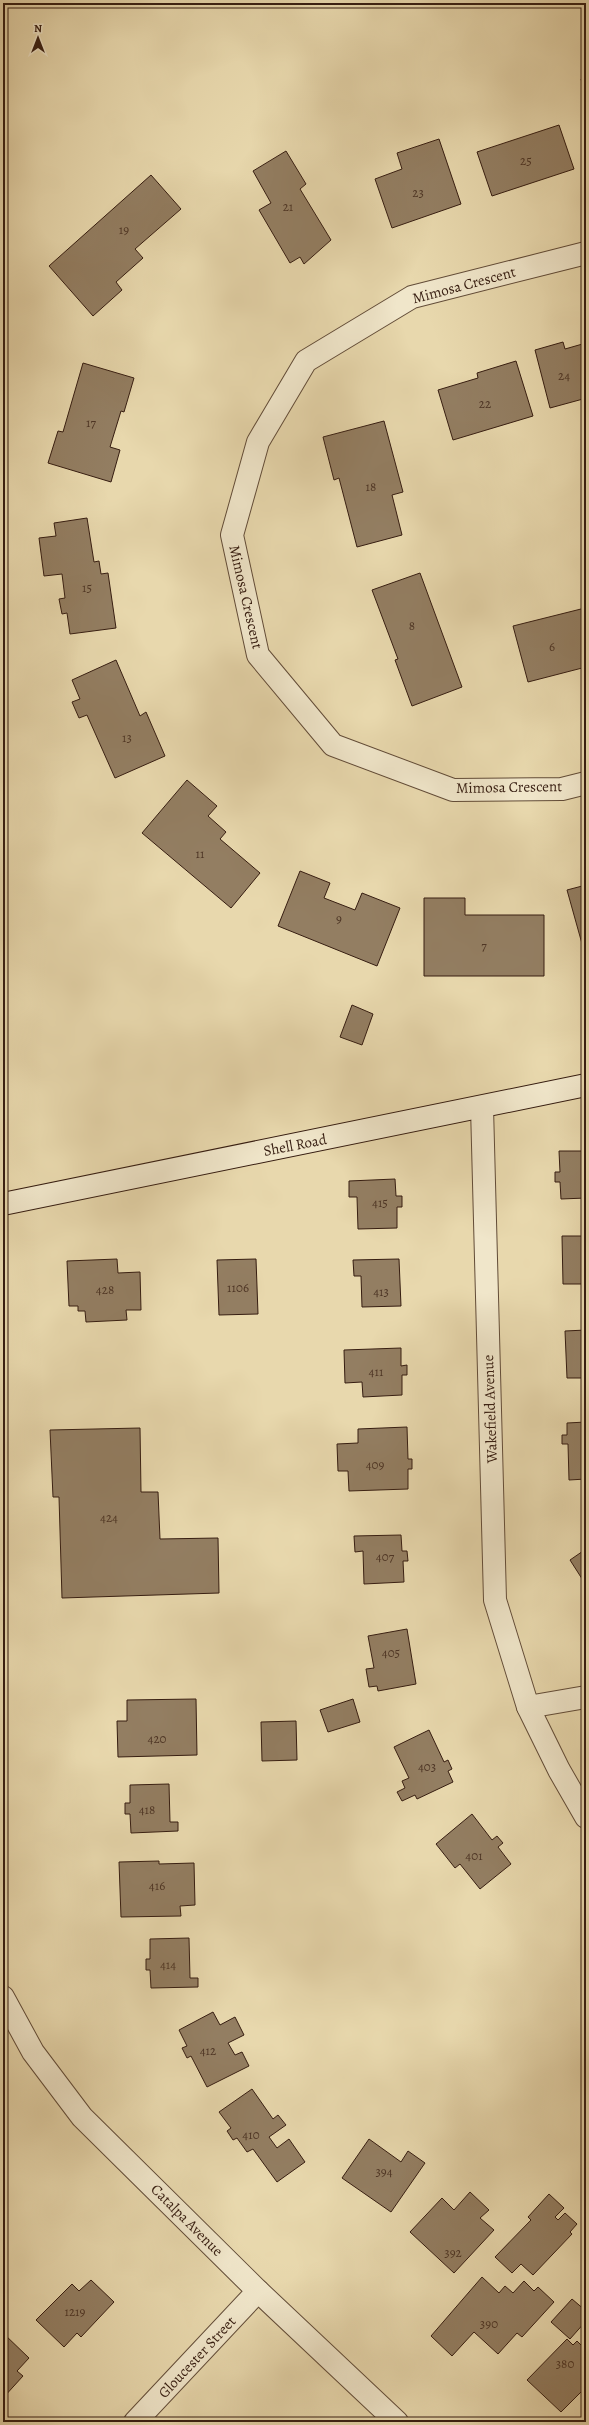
<svg xmlns="http://www.w3.org/2000/svg" width="589" height="2425" font-family="Alegreya,serif">
<rect width="100%" height="100%" fill="#e8d8ad"/>
<filter id="stains"><feTurbulence type="fractalNoise" baseFrequency=".005" numOctaves="4"/><feColorMatrix values="0 0 0 0 .2 0 0 0 0 .09 0 0 0 0 .02 0 0 0 .5 -.17"/></filter>
<radialGradient id="worn" r=".72"><stop offset=".6" stop-color="#630" stop-opacity="0"/><stop offset="1" stop-color="#630" stop-opacity=".3"/></radialGradient>
<!-- building -->
<g fill="#937e62" stroke="#361d11">
<polygon points="586,77 586,97 581,79"/>
<polygon points="559,125 574,169 492,196 477,152"/>
<polygon points="439,139 461,204 392,228 375,179 402,169 397,153"/>
<polygon points="286,151 306,184 300,189 331,240 304,264 300,257 290,263 259,210 271,203 253,171"/>
<polygon points="151,175 181,209 135,249 143,258 116,282 122,290 93,316 49,266"/>
<polygon points="563,342 565,349 586,343 586,406 583,399 550,408 535,350"/>
<polygon points="516,361 533,416 453,440 438,390 478,378 477,373"/>
<polygon points="83,363 134,378 124,412 121,411 110,447 120,450 111,482 48,463 58,431 63,432"/>
<polygon points="384,421 403,492 392,495 402,535 357,547 339,478 334,480 323,437"/>
<polygon points="87,518 94,562 99,561 101,574 108,573 116,628 70,634 67,613 62,614 59,599 65,598 62,574 44,576 39,538 56,536 54,523"/>
<polygon points="420,573 462,687 412,706 395,660 398,659 372,590"/>
<polygon points="585,608 586,667 528,682 513,626"/>
<polygon points="116,660 140,716 146,712 165,756 115,778 87,715 79,718 72,702 80,699 72,680"/>
<polygon points="187,780 217,806 208,816 226,832 220,839 260,873 231,908 142,833"/>
<polygon points="300,871 330,883 324,898 355,910 362,893 400,908 377,966 278,926"/>
<polygon points="586,885 586,958 567,890"/>
<polygon points="424,898 465,898 465,915 544,915 544,976 424,976"/>
<polygon points="352,1005 373,1014 362,1045 340,1037"/>
<polygon points="559,1151 586,1151 586,1198 561,1199 560,1182 555,1182 555,1172 560,1172"/>
<polygon points="395,1179 396,1196 402,1196 402,1207 397,1207 397,1228 358,1229 357,1197 349,1197 349,1181"/>
<polygon points="562,1236 586,1236 586,1284 563,1284"/>
<polygon points="117,1259 118,1273 140,1272 141,1310 126,1310 127,1320 86,1322 85,1311 78,1311 78,1306 69,1306 67,1261"/>
<polygon points="256,1259 258,1314 219,1315 217,1260"/>
<polygon points="399,1259 401,1306 362,1307 361,1276 354,1276 353,1260"/>
<polygon points="586,1330 586,1378 567,1378 565,1331"/>
<polygon points="401,1348 401,1366 407,1365 407,1375 402,1375 402,1395 363,1397 362,1382 345,1383 344,1350"/>
<polygon points="586,1422 586,1479 569,1480 568,1444 562,1444 562,1435 567,1435 567,1423"/>
<polygon points="407,1427 408,1459 412,1459 412,1469 408,1469 408,1489 349,1491 348,1471 338,1471 337,1444 358,1443 358,1429"/>
<polygon points="140,1428 141,1492 158,1492 160,1539 218,1538 219,1593 62,1598 59,1497 53,1497 50,1430"/>
<polygon points="401,1535 402,1551 407,1551 408,1561 403,1561 404,1582 364,1584 363,1551 355,1552 354,1536"/>
<polygon points="586,1549 586,1585 570,1560"/>
<polygon points="407,1629 416,1684 378,1691 377,1686 369,1687 366,1669 374,1668 368,1636"/>
<polygon points="196,1699 197,1755 118,1757 117,1721 127,1721 127,1700"/>
<polygon points="353,1699 360,1722 328,1732 320,1710"/>
<polygon points="296,1721 297,1760 262,1761 261,1722"/>
<polygon points="429,1730 444,1762 448,1760 452,1769 448,1771 453,1782 417,1799 415,1795 402,1801 397,1792 405,1788 402,1781 409,1778 394,1747"/>
<polygon points="169,1784 170,1822 178,1822 178,1831 131,1833 130,1814 125,1814 125,1803 130,1803 130,1785"/>
<polygon points="472,1814 492,1840 497,1836 503,1843 498,1847 511,1864 480,1889 460,1864 455,1868 436,1844"/>
<polygon points="159,1861 159,1864 194,1863 195,1905 180,1906 181,1916 121,1917 119,1862"/>
<polygon points="189,1938 190,1978 198,1978 198,1987 151,1988 150,1970 146,1970 146,1959 150,1959 150,1939"/>
<polygon points="213,2012 220,2025 235,2017 244,2035 228,2043 235,2055 242,2052 249,2066 207,2087 191,2056 187,2058 182,2048 187,2046 179,2030"/>
<polygon points="252,2089 273,2119 278,2115 286,2125 269,2137 277,2148 289,2139 305,2162 277,2182 253,2149 247,2152 237,2138 233,2140 227,2131 231,2128 219,2112"/>
<polygon points="369,2139 401,2162 408,2151 425,2163 391,2212 342,2178"/>
<polygon points="470,2192 489,2210 480,2218 494,2230 454,2273 410,2232 442,2198 454,2210"/>
<polygon points="549,2194 564,2208 555,2217 558,2220 565,2213 577,2224 570,2232 572,2234 533,2275 521,2264 512,2273 495,2257 531,2220 528,2217"/>
<polygon points="482,2277 499,2293 505,2286 513,2293 524,2281 534,2291 538,2287 554,2302 522,2337 517,2333 498,2354 474,2332 452,2356 431,2336"/>
<polygon points="91,2280 114,2302 81,2337 77,2333 64,2347 36,2320 72,2284 79,2291"/>
<polygon points="572,2299 586,2311 586,2321 570,2339 551,2322"/>
<polygon points="3,2333 29,2358 17,2371 23,2376 3,2398"/>
<polygon points="567,2339 573,2345 577,2341 581,2345 586,2339 586,2387 561,2412 527,2380"/>
</g>
<g fill="none" stroke-linecap="round" stroke-linejoin="round">
<!-- street casing -->
<g stroke="#624c38" stroke-width="24">
<g id="street">
<polyline points="586,253 412,297 306,361 258,442 232,535 258,655 333,745 453,790 562,789 586,783"/>
<polyline points="482,1107 495,1600 528,1707 586,1697"/>
<polyline points="528,1707 559,1770 586,1817"/>
<polyline points="3,1997 33,2052 82,2117 258,2291 397,2422"/>
<polyline points="135,2422 258,2291"/>
</g>
</g>
<!-- secondary casing -->
<g stroke="#361d11" stroke-width="24">
<polyline id="secondary" points="3,1204 586,1085"/>
</g>
<!-- street -->
<use href="#street" stroke="#f0e6ca" stroke-width="22"/>
<!-- secondary -->
<use href="#secondary" stroke="#f0e6ca" stroke-width="22"/>
</g>
<g text-anchor="middle" stroke-width="3.5" stroke-linejoin="round" paint-order="stroke">
<!-- number labels -->
<g font-size="13" fill="#4d3525">
<text x="526" y="165">25</text>
<text x="418" y="197">23</text>
<text x="288" y="211">21</text>
<text x="124" y="234">19</text>
<text x="564" y="380">24</text>
<text x="485" y="408">22</text>
<text x="91" y="427">17</text>
<text x="371" y="491">18</text>
<text x="87" y="592">15</text>
<text x="412" y="630">8</text>
<text x="552" y="651">6</text>
<text x="127" y="742">13</text>
<text x="200" y="858">11</text>
<text x="339" y="923">9</text>
<text x="484" y="950">7</text>
<text x="380" y="1207">415</text>
<text x="238" y="1292">1106</text>
<text x="105" y="1294">428</text>
<text x="381" y="1296">413</text>
<text x="376" y="1376">411</text>
<text x="375" y="1469">409</text>
<text x="109" y="1522">424</text>
<text x="385" y="1561">407</text>
<text x="391" y="1657">405</text>
<text x="157" y="1743">420</text>
<text x="427" y="1771">403</text>
<text x="147" y="1814">418</text>
<text x="474" y="1860">401</text>
<text x="157" y="1890">416</text>
<text x="168" y="1969">414</text>
<text x="208" y="2055">412</text>
<text x="251" y="2139">410</text>
<text x="384" y="2176">394</text>
<text x="453" y="2257">392</text>
<text x="75" y="2316">1219</text>
<text x="489" y="2328">390</text>
<text x="565" y="2368">380</text>
</g>
<!-- street labels -->
<g font-size="15" fill="#361d11" stroke="#f0e6ca">
<text transform="translate(464 285) rotate(-15)" y="5">Mimosa Crescent</text>
<text transform="translate(246 597) rotate(77)" y="5">Mimosa Crescent</text>
<text transform="translate(509 787) rotate(-1)" y="5">Mimosa Crescent</text>
<text transform="translate(295 1145) rotate(-11)" y="5">Shell Road</text>
<text transform="translate(490 1409) rotate(-92)" y="5">Wakefield Avenue</text>
<text transform="translate(187 2220) rotate(45)" y="5">Catalpa Avenue</text>
<text transform="translate(197 2357) rotate(-47)" y="5">Gloucester Street</text>
</g>
</g>
<!-- margin -->
<rect width="589" height="2425" fill="none" stroke="#e8d8ad" stroke-width="16"/>
<rect x="4" y="4" width="581" height="2417" fill="none" stroke="#361d11" stroke-width="2"/>
<rect x="8" y="8" width="573" height="2409" fill="none" stroke="#361d11"/>
<!-- north arrow -->
<g transform="translate(38 38)" stroke="#f0e6ca" stroke-width="3" paint-order="stroke">
<path d="M0-3L7 15L0 10L-7 15Z" fill="#361d11"/>
<text y="-6" font-size="11" font-weight="bold" text-anchor="middle" fill="#361d11">N</text>
</g>
<rect width="100%" height="100%" filter="url(#stains)"/>
<rect width="100%" height="100%" fill="url(#worn)"/>
</svg>
